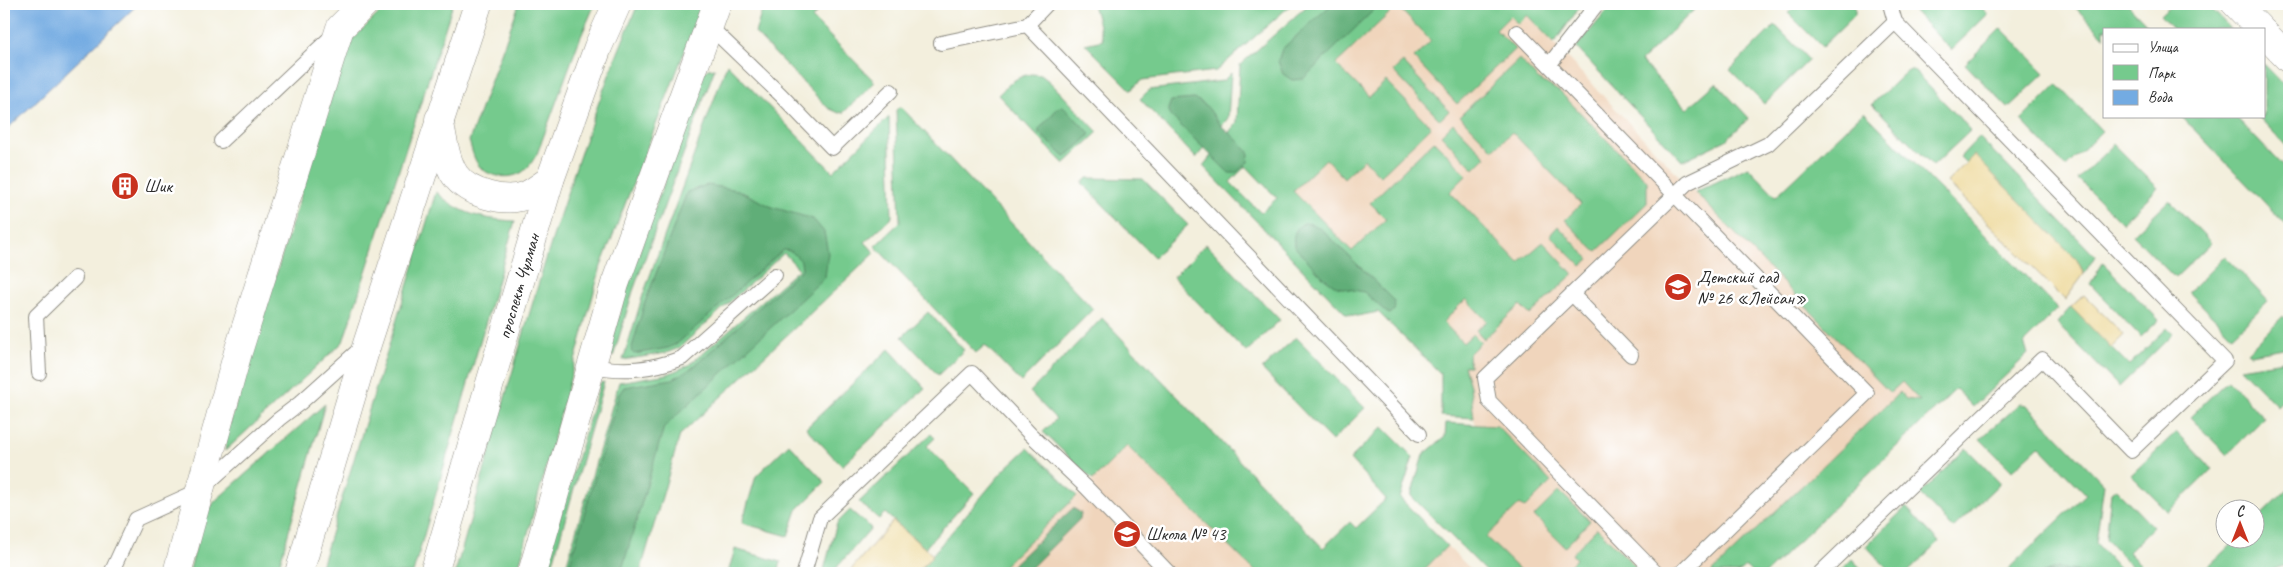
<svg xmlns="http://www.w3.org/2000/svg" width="2293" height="577" font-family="Caveat,sans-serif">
<rect width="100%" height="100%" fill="#fff"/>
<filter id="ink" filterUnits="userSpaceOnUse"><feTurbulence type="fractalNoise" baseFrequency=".02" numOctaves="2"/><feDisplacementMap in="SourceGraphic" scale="10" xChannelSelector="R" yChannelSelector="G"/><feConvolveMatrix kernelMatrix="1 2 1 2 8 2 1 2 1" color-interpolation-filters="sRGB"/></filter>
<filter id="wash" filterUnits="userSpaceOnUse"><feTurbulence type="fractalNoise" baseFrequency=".0096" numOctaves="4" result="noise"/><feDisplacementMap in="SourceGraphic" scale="20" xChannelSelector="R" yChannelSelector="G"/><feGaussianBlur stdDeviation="1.12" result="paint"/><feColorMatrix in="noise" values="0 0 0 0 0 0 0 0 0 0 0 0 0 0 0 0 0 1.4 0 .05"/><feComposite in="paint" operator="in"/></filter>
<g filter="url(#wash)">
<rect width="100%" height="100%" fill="#f3efdd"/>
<!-- built -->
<g fill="#f0d5bc">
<polygon points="1399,4 1516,4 1702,200 1791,231 1921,402 1906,399 1899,393 1711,573 1523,573 1462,513 1484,491 1470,386 1464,369 1249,145"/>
<polygon points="1127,446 1257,573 996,573 1086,487"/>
<polygon points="1447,546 1475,573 1421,573"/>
</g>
<!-- green -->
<g fill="#75ca8d" stroke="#507a5c" fill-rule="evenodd">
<polygon points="388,4 453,4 343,342 225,451 226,436 343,59 350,42"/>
<path d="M519,4H595L579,41L537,154C534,158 532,163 528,167C518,180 494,179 482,169C474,162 472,150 469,141Z"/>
<path d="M638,4H703L601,266L517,573H455C510,384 560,185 638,4Z"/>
<polygon points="764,4 826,4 812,18 875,82 844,112 839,113 828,108 755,33"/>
<polygon points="1093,4 1292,4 1216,71 1142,80 1131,90 1085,44 1103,40"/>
<path d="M1309,4H1582L1554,43L1527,15L1518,24L1510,16L1496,30L1515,49L1457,104L1414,58L1431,41L1397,6L1336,64L1369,97L1386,81L1431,127L1380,176L1364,159L1344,178L1326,159L1293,191L1352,251L1386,219L1370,203L1434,141L1467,175L1450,192L1519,263L1543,242L1573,274L1530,315L1520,305L1484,339L1476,330L1487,321L1466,299L1443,322L1463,343L1473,334L1481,342L1468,355L1470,366H1464L1470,386L1474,418L1441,416V374L1378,312L1357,316L1346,314L1203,166L1237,122L1240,65ZM1246,166L1277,198L1261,213L1230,182Z"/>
<polygon points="1613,4 1700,4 1641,61 1687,109 1716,83 1749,118 1726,140 1682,161 1576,47"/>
<polygon points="1797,4 1855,4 1855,15 1822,47 1788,13"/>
<polygon points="1915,4 1978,4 1988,14 1951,50 1911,8"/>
<polygon points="2072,4 2127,4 2151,29 2104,29 2104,37"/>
<polygon points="2172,4 2207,4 2231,29 2173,29 2160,15"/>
<polygon points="1775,25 1809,60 1764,104 1730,70"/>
<polygon points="2001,28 2045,73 2008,108 1965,64"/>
<polygon points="1519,59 1538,79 1560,92 1647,181 1647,203 1596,252 1565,220 1581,204 1512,132 1493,150 1460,116"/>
<polygon points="1403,62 1449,111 1440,120 1393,71"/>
<polygon points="727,64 833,172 889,117 892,217 865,242 875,253 680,435 640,573 564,573 619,382 668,374 689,365 799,269 784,253 679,348 666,353 623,360 643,295"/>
<polygon points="2264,64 2289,90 2289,149 2258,116 2264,116"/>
<polygon points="715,68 633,291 613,357 609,353 626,289 703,73 708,69"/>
<polygon points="1908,70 1913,70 1971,130 1933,166 1872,104"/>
<polygon points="1231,73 1228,118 1196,158 1140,99 1149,90 1223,81"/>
<path d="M1032,74L1041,75L1050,82L1098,132L1064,164L998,95C1009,84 1016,76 1032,74Z"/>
<polygon points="2057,84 2102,131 2066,167 2021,120"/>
<polygon points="900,106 1093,309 1021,382 985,345 976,353 875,246 900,222 896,110"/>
<polygon points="1864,112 2058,309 2024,343 2028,354 1973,407 1956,389 1766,573 1752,573 1746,567 1739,573 1711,573 1900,392 1906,399 1920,401 1902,382 1890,393 1695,192 1748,167 1776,196"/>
<polygon points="2181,116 2235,116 2289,173 2289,228"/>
<polygon points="1453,123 1486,157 1474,169 1441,135"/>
<polygon points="1979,137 2095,256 2084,274 2077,260 1974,156 1966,163 1960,157"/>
<polygon points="2114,144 2158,188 2122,223 2078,179"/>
<polygon points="1087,178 1143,179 1188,225 1154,257 1082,183"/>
<path d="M436,192C462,215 481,219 515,221L413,573H319Z"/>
<polygon points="2169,200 2211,243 2175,278 2133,235"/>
<polygon points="1558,226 1589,259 1581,266 1550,235"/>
<polygon points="1206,244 1280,320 1246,352 1173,277"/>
<polygon points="2225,256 2268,301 2232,336 2189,292"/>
<polygon points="2103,263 2159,320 2141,337 2090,284"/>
<polygon points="2071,307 2129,365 2167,328 2173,334 2119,387 2057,323"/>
<polygon points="928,312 964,350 938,375 902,337"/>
<polygon points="2283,316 2289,322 2289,347 2250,354 2247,352"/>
<polygon points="1102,318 1323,548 1350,522 1356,528 1386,499 1350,459 1383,427 1413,457 1400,498 1447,546 1421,573 1257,573 1127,446 1093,480 1043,432 1056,419 1030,392"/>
<polygon points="1296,337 1365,408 1332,441 1262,369"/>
<polygon points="889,349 925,388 842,466 806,428"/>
<polygon points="2289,360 2289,394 2277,406 2240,368"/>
<polygon points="2228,380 2264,418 2227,455 2190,417"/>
<polygon points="604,382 550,573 543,573 600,383"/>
<polygon points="325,404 277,573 189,573 204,517 215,501"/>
<polygon points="2020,404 2027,405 2104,484 2096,543 2123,573 2004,573 2086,494 2039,446 2012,471 1980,439"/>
<polygon points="1446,423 1497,426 1551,482 1525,508 1520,504 1486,537 1523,573 1488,573 1411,496 1423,455 1445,437"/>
<polygon points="2176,432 2212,469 2168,512 2131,475"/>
<polygon points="931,434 935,438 927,446 974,493 925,548 885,513 879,519 859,502"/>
<polygon points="789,444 825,482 797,510 788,536 742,523 756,476"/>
<polygon points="1028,448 1077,496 996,573 917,573 1003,471"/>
<polygon points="1966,448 2000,483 1953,528 1920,494"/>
<polygon points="2289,488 2289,564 2263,573 2201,573 2236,540 2256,540 2256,520"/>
<polygon points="2116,489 2153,527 2128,552 2149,573 2138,573 2106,539 2111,493"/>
<polygon points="1559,491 1590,521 1565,547 1534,516"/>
<polygon points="1906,507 1939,542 1907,573 1892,573 1866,546"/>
<polygon points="850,510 871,528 832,573 823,573 837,523"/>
<polygon points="1597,528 1640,571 1638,573 1627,573 1623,570 1620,573 1562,573 1576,559 1572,554"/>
<polygon points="735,549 781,562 778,573 728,573"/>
<polygon points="1852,559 1865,573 1838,573"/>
</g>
<!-- forest -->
<g fill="#60ae78" stroke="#466c52">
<polygon points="1332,4 1380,4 1303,79 1292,80 1283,74 1278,61 1282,49"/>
<path d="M1194,99C1209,104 1210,112 1219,123C1229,134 1241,141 1249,154L1248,162L1236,173H1229L1172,117L1168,109L1171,101Z"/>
<polygon points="1062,106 1090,133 1088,137 1065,157 1039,133 1039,129 1058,108"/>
<polygon points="707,185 738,190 772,207 813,219 824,232 828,253 825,277 664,427 621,573 567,573 619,394 624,387 673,379 692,368 802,269 801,261 791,251 783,250 678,343 668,348 634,354 631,351 644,305 687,192"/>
<path d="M1304,223L1312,224L1320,228L1394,300C1395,307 1396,310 1390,314L1386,312L1364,292L1337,287L1323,277L1294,246C1293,235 1294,229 1304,223Z"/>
<polygon points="1073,508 1081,513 1080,519 1026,573 1004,573"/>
<polygon points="2058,568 2076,571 2080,573 2044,573"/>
</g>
<!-- sand -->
<g fill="#eeda9e" stroke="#8c8264">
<polygon points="1974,155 2077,260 2084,274 2065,300 1947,182"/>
<polygon points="2084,295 2124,335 2111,348 2071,307"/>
<polygon points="893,521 933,555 917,573 848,573"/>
</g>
<!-- water -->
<polygon fill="#73abe2" stroke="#4f6b86" points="4,4 138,4 4,132"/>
</g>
<g filter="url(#ink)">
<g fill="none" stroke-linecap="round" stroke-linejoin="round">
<!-- service casing -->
<g stroke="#8f8d84" stroke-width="16">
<g id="service">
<polyline points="708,25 781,95 832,148 891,91"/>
<polyline points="1027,25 1419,434"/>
<polyline points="1517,32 1867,393 1681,573"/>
<polyline points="941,43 1027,25 1047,4"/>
<polyline points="1549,65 1597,4"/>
<polyline points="221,141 333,35"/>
<polyline points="1572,294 1631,355"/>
<path d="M591,366C624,372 650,370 682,358L775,275"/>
<polyline points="39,373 36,316 75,278"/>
<polyline points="111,573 136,519 200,490 279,419 300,403 360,349"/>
<polyline points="804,573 820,518 972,373 1030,434 1086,487 1169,573"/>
<polyline points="1656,573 1489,401 1485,378 1687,183 1768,144 1895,22"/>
<polyline points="1820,573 2042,359 2131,451 2225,361 1895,22 1890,4"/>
</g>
</g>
<!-- minor casing -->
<g stroke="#8f8d84" stroke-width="29">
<g id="minor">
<polyline points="177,573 238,352 340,28 364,4"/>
<polyline points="532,573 615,284 717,4"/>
</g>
</g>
<!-- tertiary casing -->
<g stroke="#8f8d84" stroke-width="29">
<g id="tertiary">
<polyline points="2236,4 2260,29"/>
<polyline points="2264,33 2289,59"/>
</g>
</g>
<!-- secondary casing -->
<g stroke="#8f8d84" stroke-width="29">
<g id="secondary">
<path d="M439,119C443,137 445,160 455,175C468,194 506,204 527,195C535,191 542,185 550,180"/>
<polyline points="299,573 367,344 478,4"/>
<path id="s1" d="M434,573L550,180L598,47L617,4"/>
</g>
</g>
<!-- service -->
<use href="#service" stroke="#fff" stroke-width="14"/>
<!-- minor -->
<use href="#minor" stroke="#fff" stroke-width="28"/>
<!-- tertiary -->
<use href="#tertiary" stroke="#fff" stroke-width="28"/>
<!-- secondary -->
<use href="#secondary" stroke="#fff" stroke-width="28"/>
</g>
</g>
<!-- icons -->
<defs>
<g id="building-disc" transform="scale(1.4375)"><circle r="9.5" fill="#c8321e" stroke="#fff"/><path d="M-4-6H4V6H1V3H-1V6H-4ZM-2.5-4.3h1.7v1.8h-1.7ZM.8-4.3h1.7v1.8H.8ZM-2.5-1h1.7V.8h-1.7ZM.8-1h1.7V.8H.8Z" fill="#fff"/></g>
<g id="school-disc" transform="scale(1.4375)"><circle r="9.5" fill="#c8321e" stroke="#fff"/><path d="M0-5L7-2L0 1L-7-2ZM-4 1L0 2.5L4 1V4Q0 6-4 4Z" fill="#fff"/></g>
</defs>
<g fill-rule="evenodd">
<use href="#building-disc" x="125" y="186"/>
<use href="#school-disc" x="1678" y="287"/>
<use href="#school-disc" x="1127" y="534"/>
</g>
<g text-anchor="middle" stroke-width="5" stroke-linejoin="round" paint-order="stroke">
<!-- poi labels -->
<g font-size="18" fill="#2b2b2b" stroke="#fff" text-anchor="start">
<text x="144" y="192">Шик</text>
<text x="1697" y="283">Детский сад<tspan x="1697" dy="21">№ 26 «Лейсан»</tspan></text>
<text x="1146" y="540">Школа № 43</text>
</g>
<!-- street labels -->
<g font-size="18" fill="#2b2b2b" stroke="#fff">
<text dy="6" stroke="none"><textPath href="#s1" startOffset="299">проспект Чулман</textPath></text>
</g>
</g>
<!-- margin -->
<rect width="2293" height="577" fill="none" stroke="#fff" stroke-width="20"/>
<!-- legend -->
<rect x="2103" y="28" width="162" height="90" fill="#ffffff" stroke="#aaaaaa"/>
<rect x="2113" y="44" width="25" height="8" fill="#ffffff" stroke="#aaaaaa"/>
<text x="2148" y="52" font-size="15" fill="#2b2b2b">Улица</text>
<rect x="2113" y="65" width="25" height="15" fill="#75ca8d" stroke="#aaaaaa"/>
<text x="2148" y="78" font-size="15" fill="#2b2b2b">Парк</text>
<rect x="2113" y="90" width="25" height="15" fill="#73abe2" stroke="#aaaaaa"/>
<text x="2148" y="102" font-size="15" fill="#2b2b2b">Вода</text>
<!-- north arrow -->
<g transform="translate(2240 524)"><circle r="24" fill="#ffffff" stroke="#aaaaaa"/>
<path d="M0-4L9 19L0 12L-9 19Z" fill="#c8321e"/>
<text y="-8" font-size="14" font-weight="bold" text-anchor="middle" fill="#2b2b2b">С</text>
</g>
</svg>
